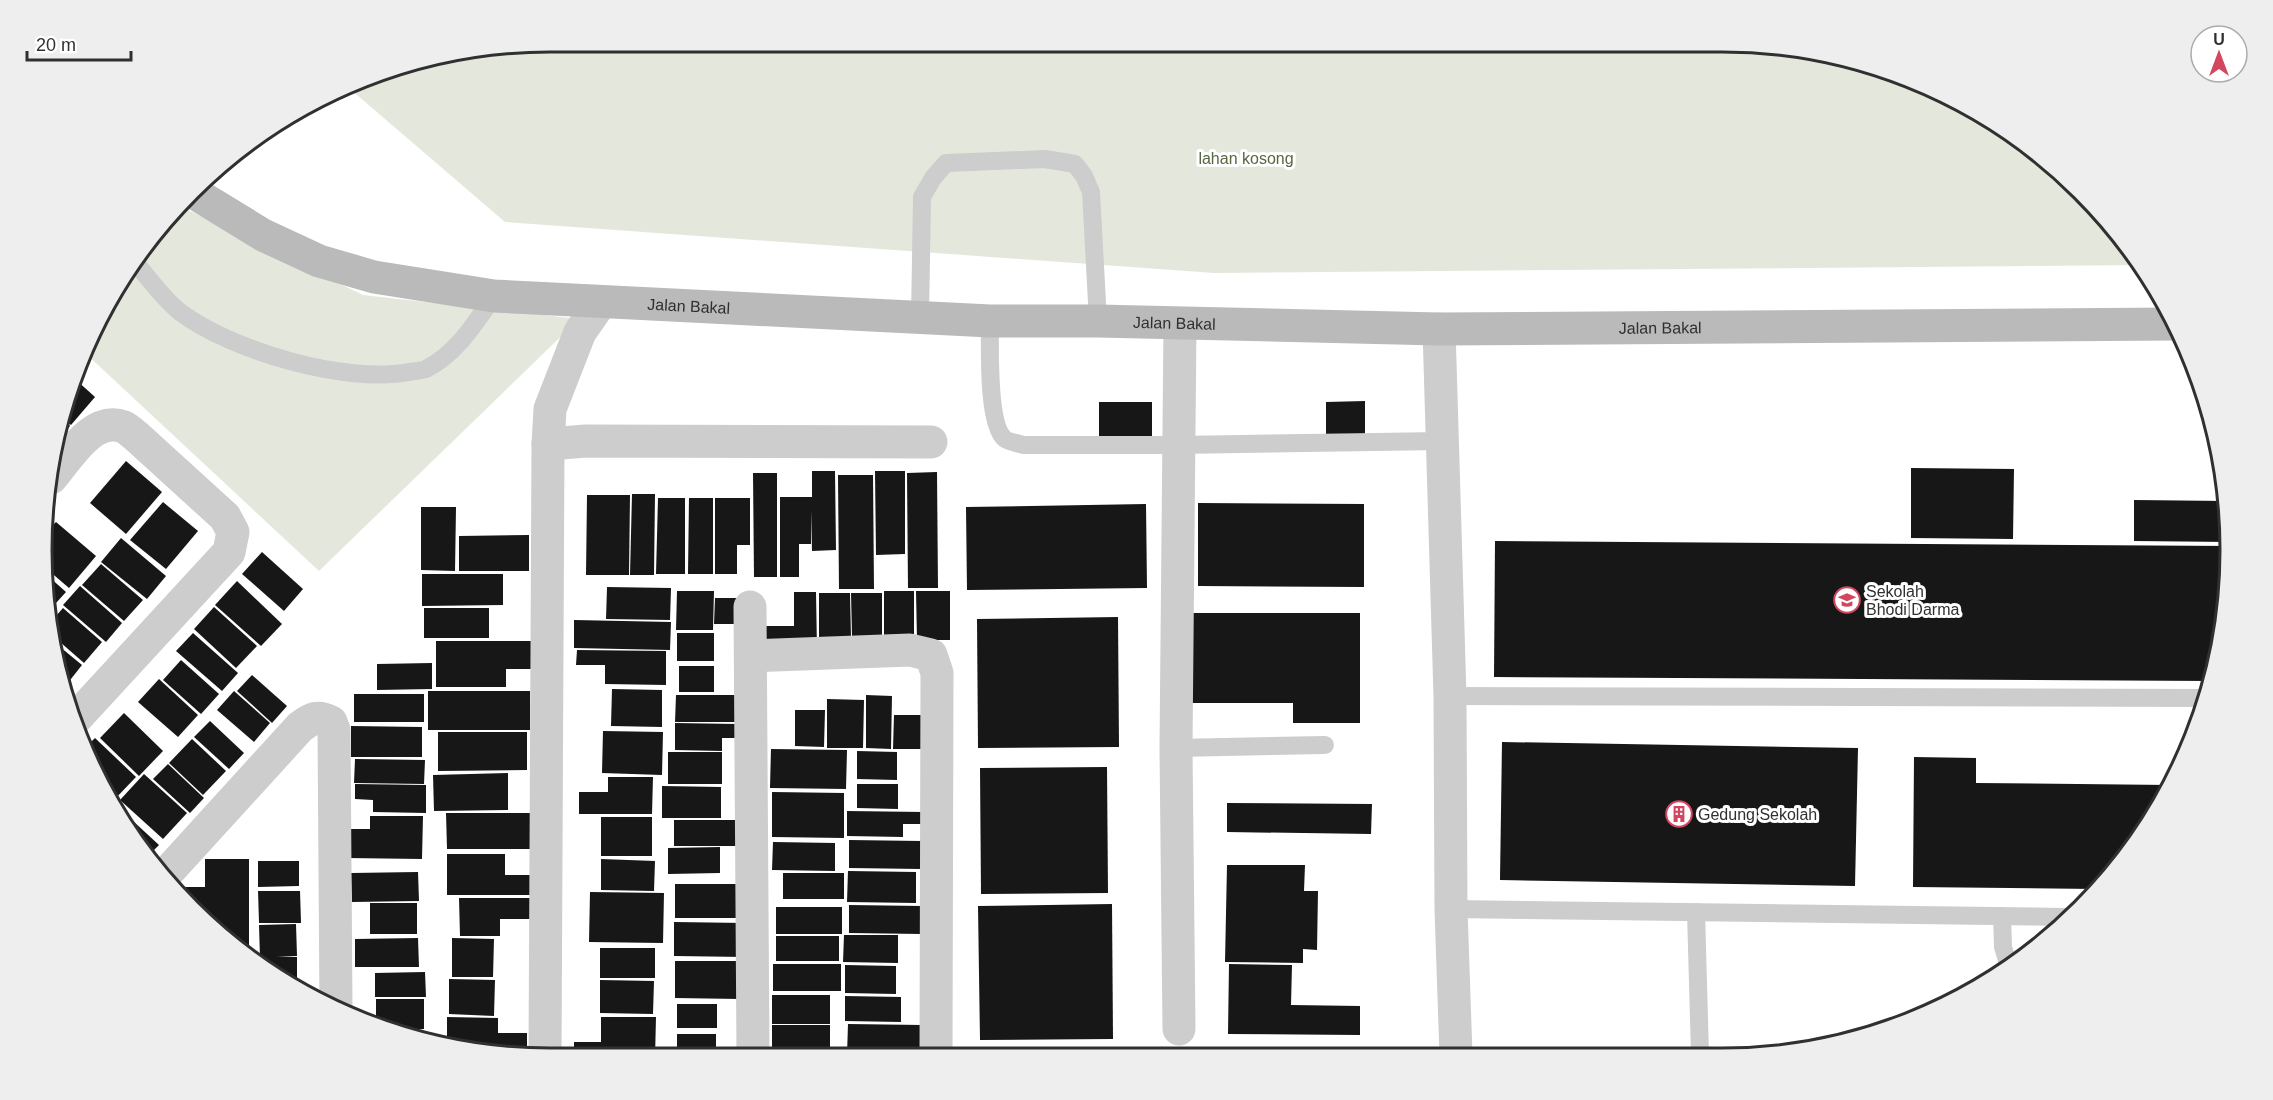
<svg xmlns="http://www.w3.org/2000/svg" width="2273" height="1100" font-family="Arial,sans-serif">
<rect width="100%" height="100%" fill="#fff"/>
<!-- green -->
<g fill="#e4e8dc">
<polygon points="550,42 1723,42 1822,52 1918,81 2006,128 2082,191 2143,265 1214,273 505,222 350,89 386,69"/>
<polygon points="184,208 363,295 579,319 319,571 83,351 127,268"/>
</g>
<!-- building -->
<g fill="#171717">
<polygon points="74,378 95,397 71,425 62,417"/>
<polygon points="1365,401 1365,439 1326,439 1326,402"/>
<rect x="1099" y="402" width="53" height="35"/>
<polygon points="62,418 70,426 53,446 58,430"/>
<polygon points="126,461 162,492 126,534 90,503"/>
<polygon points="1911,468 2014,469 2013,539 1911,538"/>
<polygon points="812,471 835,471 836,550 812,551 811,510 811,544 799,544 799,577 780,577 780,497 812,497"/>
<polygon points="875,471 905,471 905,554 876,555"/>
<polygon points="937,472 938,588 908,588 907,473"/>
<polygon points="753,473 777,473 777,577 754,577"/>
<polygon points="838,475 873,475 874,589 839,589"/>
<polygon points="632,494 655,494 654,575 630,575"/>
<polygon points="587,495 630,495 629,575 586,575"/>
<polygon points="658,498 685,498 685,574 656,574"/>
<polygon points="689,498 713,498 713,574 688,574"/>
<polygon points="715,498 750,498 750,545 737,545 737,574 715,574"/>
<polygon points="2134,500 2226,501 2230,542 2134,541"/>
<polygon points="163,502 198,531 166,569 130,540"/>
<polygon points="1198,503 1364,504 1364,587 1198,586"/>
<polygon points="1146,504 1147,588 967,590 966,507"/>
<polygon points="421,507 456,507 455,571 421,570"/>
<polygon points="56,522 96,556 69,588 48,570 49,529"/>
<polygon points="529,535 529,571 459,571 459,536"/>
<polygon points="121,538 166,576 147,599 101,562"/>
<polygon points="1495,541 2231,546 2231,550 2221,649 2211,681 1494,677"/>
<polygon points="262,552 303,589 284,611 242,574"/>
<polygon points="101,564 143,600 124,621 82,585"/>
<polygon points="422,574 503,574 503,605 422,606"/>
<polygon points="48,576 66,592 46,614 47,605"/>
<polygon points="237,581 282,624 261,646 215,605"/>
<polygon points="80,586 122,623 106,642 63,605"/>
<polygon points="607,587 671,588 670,620 606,619"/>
<polygon points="677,591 714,591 713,630 676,630"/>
<rect x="884" y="591" width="30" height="46"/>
<polygon points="916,591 950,591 950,640 917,640"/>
<polygon points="794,592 816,592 817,650 761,650 761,626 794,626"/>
<polygon points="819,593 850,593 851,638 819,638"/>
<polygon points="851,593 882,593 882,637 852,637"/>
<polygon points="715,598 742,598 742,624 714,624"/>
<polygon points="214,607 257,646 236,668 194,629"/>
<polygon points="63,608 102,642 84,663 52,635 49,624"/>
<rect x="424" y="608" width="65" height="30"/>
<polygon points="1190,613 1360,613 1360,723 1293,723 1293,703 1189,703"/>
<polygon points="1118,617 1119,747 978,748 977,619"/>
<polygon points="574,620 671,622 670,650 574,648"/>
<polygon points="193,633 238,673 222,691 176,651"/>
<rect x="677" y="633" width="37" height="28"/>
<polygon points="436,641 532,641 532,669 506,669 506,687 436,687"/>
<polygon points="54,642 82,665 67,684"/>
<polygon points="577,650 666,651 666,685 605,684 605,665 576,665"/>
<polygon points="181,660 219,694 201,714 163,680"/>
<polygon points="432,663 432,689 377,690 377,664"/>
<rect x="679" y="666" width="35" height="26"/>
<polygon points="252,675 287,706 272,723 237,691"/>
<polygon points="159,679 198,715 178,737 138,702"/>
<polygon points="612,689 662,690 662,727 611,726"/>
<polygon points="234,691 270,723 254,742 217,710"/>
<rect x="428" y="691" width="102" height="39"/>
<rect x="354" y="694" width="70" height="28"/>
<polygon points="676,695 738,695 738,722 675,722"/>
<polygon points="866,695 892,696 891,749 866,748"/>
<polygon points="827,699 864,700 863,748 827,748"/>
<polygon points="795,710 825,710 824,747 795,746"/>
<polygon points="124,713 163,751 139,776 100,738"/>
<polygon points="894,715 921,715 921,749 893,749"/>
<polygon points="210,721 244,753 229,769 194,737"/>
<polygon points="675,723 737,724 737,738 722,738 722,751 675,750"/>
<polygon points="351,726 422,727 422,757 351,757"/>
<polygon points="603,731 663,732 662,775 602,773"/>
<polygon points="438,732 527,732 527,770 438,771"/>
<polygon points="95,738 136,777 113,801 95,775 86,747"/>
<polygon points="192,739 226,771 203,795 169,763"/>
<polygon points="1502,742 1858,748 1855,886 1500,880"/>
<polygon points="771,749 847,750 846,789 770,788"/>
<polygon points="857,751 897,752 897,780 857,779"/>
<rect x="668" y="752" width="54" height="32"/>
<polygon points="1914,757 1976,758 1976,783 2169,785 2126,860 2096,889 1913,887"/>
<polygon points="355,759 425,760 424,784 354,783"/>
<polygon points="168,764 204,798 190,813 153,779"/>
<polygon points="1107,767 1108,893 981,894 980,768"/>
<polygon points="508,773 508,810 434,811 433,775"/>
<polygon points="144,774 187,813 163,839 120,800"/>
<polygon points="608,777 653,777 652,814 579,814 579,792 608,792"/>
<polygon points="355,784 426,785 426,813 373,812 373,800 355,799"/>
<polygon points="857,784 898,784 898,809 857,808"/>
<polygon points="662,786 721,787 721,818 662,818"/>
<polygon points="772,792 844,793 844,838 772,837"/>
<polygon points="1227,803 1372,804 1371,834 1227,832"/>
<polygon points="120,809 159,845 151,853 120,810"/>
<polygon points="847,811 923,812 923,824 903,824 903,837 847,836"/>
<polygon points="446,813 530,813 530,849 447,849"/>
<polygon points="370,816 423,816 422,859 347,858 347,829 370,829"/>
<rect x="601" y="817" width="51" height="39"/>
<rect x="674" y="820" width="65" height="26"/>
<polygon points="849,840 921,841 921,869 849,868"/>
<polygon points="773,842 835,843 835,871 772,870"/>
<polygon points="720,847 720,873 668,874 668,848"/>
<polygon points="447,854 505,854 505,875 532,875 532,895 447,895"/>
<polygon points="205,859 249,859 249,957 191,909 175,887 205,887"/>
<polygon points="601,859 655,861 654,891 601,890"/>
<polygon points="258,861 299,861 299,886 258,887"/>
<polygon points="1227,865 1305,865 1304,891 1318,891 1317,950 1303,949 1303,963 1225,962"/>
<polygon points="848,871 916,872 916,903 847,902"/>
<polygon points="418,872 419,901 352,902 351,873"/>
<rect x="783" y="873" width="61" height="26"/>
<polygon points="675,884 738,884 737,918 675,918"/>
<polygon points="258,891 300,891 301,923 259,923"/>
<polygon points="590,892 664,893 663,943 589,942"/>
<polygon points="459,898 533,898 533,919 500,919 500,936 460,936"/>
<rect x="370" y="903" width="47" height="31"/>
<polygon points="1112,904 1113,1039 980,1040 978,906"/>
<polygon points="849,905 922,906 922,934 849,933"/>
<rect x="776" y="907" width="66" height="27"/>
<polygon points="674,922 745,923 745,957 674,956"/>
<polygon points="296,924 297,956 277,957 297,957 297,985 292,985 268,973 257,963 257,958 260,958 259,925"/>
<polygon points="844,935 898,935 898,963 843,962"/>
<rect x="776" y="936" width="63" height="25"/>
<polygon points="418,938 419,967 355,967 355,939"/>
<polygon points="452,938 494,939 493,977 452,977"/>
<rect x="600" y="948" width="55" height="30"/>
<polygon points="675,961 740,961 740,999 675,998"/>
<rect x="773" y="964" width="68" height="27"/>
<polygon points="1229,964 1292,965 1291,1005 1360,1006 1360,1035 1228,1034"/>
<polygon points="845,965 896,966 896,994 845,993"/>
<polygon points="425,972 426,997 375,997 375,973"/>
<polygon points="449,979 495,980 494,1016 449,1014"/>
<polygon points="600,980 654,981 653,1014 600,1013"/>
<rect x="772" y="995" width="58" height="29"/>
<polygon points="845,996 901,997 901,1022 845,1021"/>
<polygon points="376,999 424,999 424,1029 390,1030 376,1026"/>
<rect x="677" y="1004" width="40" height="24"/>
<polygon points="447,1017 498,1018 498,1033 527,1033 527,1056 447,1047"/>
<polygon points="601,1017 656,1017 655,1058 574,1058 574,1042 601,1042"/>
<polygon points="848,1024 922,1025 920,1057 847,1055"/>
<rect x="772" y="1025" width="58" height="30"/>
<polygon points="400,1032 428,1032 428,1041 400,1033"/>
<polygon points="677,1034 716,1034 716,1057 677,1058"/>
</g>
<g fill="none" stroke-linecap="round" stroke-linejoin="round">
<!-- lane -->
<g stroke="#cdcdcd" stroke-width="18">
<path d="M134,261C148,277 163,299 180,312C232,351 345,384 409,372C414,371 421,371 426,369C457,353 475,323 494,296"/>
<polyline points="920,318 922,197 933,178 946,163 1045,159 1075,164 1084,176 1091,192 1098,321"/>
<path d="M990,321C990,345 987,425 1005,439C1009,442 1018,443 1023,445H1178L1443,441"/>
<polyline points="1450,696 2206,698"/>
<polyline points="1176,748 1325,745"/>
<polyline points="1451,909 2068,917"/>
<polyline points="1696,912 1700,1054"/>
<polyline points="2002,916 2003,947 2009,967"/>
</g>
<!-- street -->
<g stroke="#cdcdcd" stroke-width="33">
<polyline points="1439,329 1450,696 1451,909 1456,1055"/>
<polyline points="548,444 586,441 931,442"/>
<path d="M51,478C68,459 92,415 124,427C128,429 132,433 136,436L225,517L233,532L229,552L77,717"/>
<polyline points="750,607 753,1057"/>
<polyline points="751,656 910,650 931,655 937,673 936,1057"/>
<path d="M166,874L300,727C312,718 318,715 331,722L334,730L336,1009"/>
<polyline points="1179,1029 1176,748 1180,324"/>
<polyline points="545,1058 548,444 550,409 580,332 601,302"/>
</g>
<!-- secondary -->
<path stroke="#bababa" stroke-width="33" id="s1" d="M196,194L263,235L319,261L374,277L494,296L990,321H1098L1439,329L2175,324"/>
</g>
<!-- icons -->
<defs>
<g id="school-ring" transform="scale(1.35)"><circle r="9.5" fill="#fff" stroke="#d24660" stroke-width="1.5"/><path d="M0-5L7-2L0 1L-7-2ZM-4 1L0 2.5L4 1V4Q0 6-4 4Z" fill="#d24660"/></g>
<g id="building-ring" transform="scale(1.35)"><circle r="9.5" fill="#fff" stroke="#d24660" stroke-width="1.5"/><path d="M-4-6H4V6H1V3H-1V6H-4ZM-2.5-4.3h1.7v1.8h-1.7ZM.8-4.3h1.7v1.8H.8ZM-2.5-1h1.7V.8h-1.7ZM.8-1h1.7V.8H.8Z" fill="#d24660"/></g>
</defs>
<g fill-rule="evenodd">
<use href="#school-ring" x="1847" y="600"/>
<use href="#building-ring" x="1679" y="814"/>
</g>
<g text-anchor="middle" stroke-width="6" stroke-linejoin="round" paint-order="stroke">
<!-- park labels -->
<g font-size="16" fill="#576742" stroke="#fff">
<text x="1246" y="164">lahan kosong</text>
</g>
<!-- street labels -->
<g font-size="16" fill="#303030" stroke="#fff">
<text dy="6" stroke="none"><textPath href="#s1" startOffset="514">Jalan Bakal</textPath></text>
<text dy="6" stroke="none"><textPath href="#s1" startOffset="1000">Jalan Bakal</textPath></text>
<text dy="6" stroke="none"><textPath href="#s1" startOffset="1486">Jalan Bakal</textPath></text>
</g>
<!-- poi labels -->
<g font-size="16" fill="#303030" stroke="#fff" text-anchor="start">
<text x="1866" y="597">Sekolah<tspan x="1866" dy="18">Bhodi Darma</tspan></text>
<text x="1698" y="820">Gedung Sekolah</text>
</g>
</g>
<!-- crop -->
<path d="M0 0H2273V1100H0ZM550 52H1722A498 498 0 0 1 2220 550V550A498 498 0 0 1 1722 1048H550A498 498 0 0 1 52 550V550A498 498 0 0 1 550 52Z" fill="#eee" fill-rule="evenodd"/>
<path fill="none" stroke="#303030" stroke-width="3" d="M550 52H1722A498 498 0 0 1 2220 550V550A498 498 0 0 1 1722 1048H550A498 498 0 0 1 52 550V550A498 498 0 0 1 550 52Z"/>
<!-- north arrow -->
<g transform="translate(2219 54)"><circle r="28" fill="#ffffff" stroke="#acacac" stroke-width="1.5"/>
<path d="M0-4.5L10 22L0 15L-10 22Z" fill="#d24660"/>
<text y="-9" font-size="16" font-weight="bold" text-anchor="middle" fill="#303030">U</text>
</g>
<!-- scale -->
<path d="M27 51v9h104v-9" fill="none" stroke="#303030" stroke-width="3"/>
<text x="36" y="51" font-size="18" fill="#303030" stroke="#ffffff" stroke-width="4.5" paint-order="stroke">20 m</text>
</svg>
